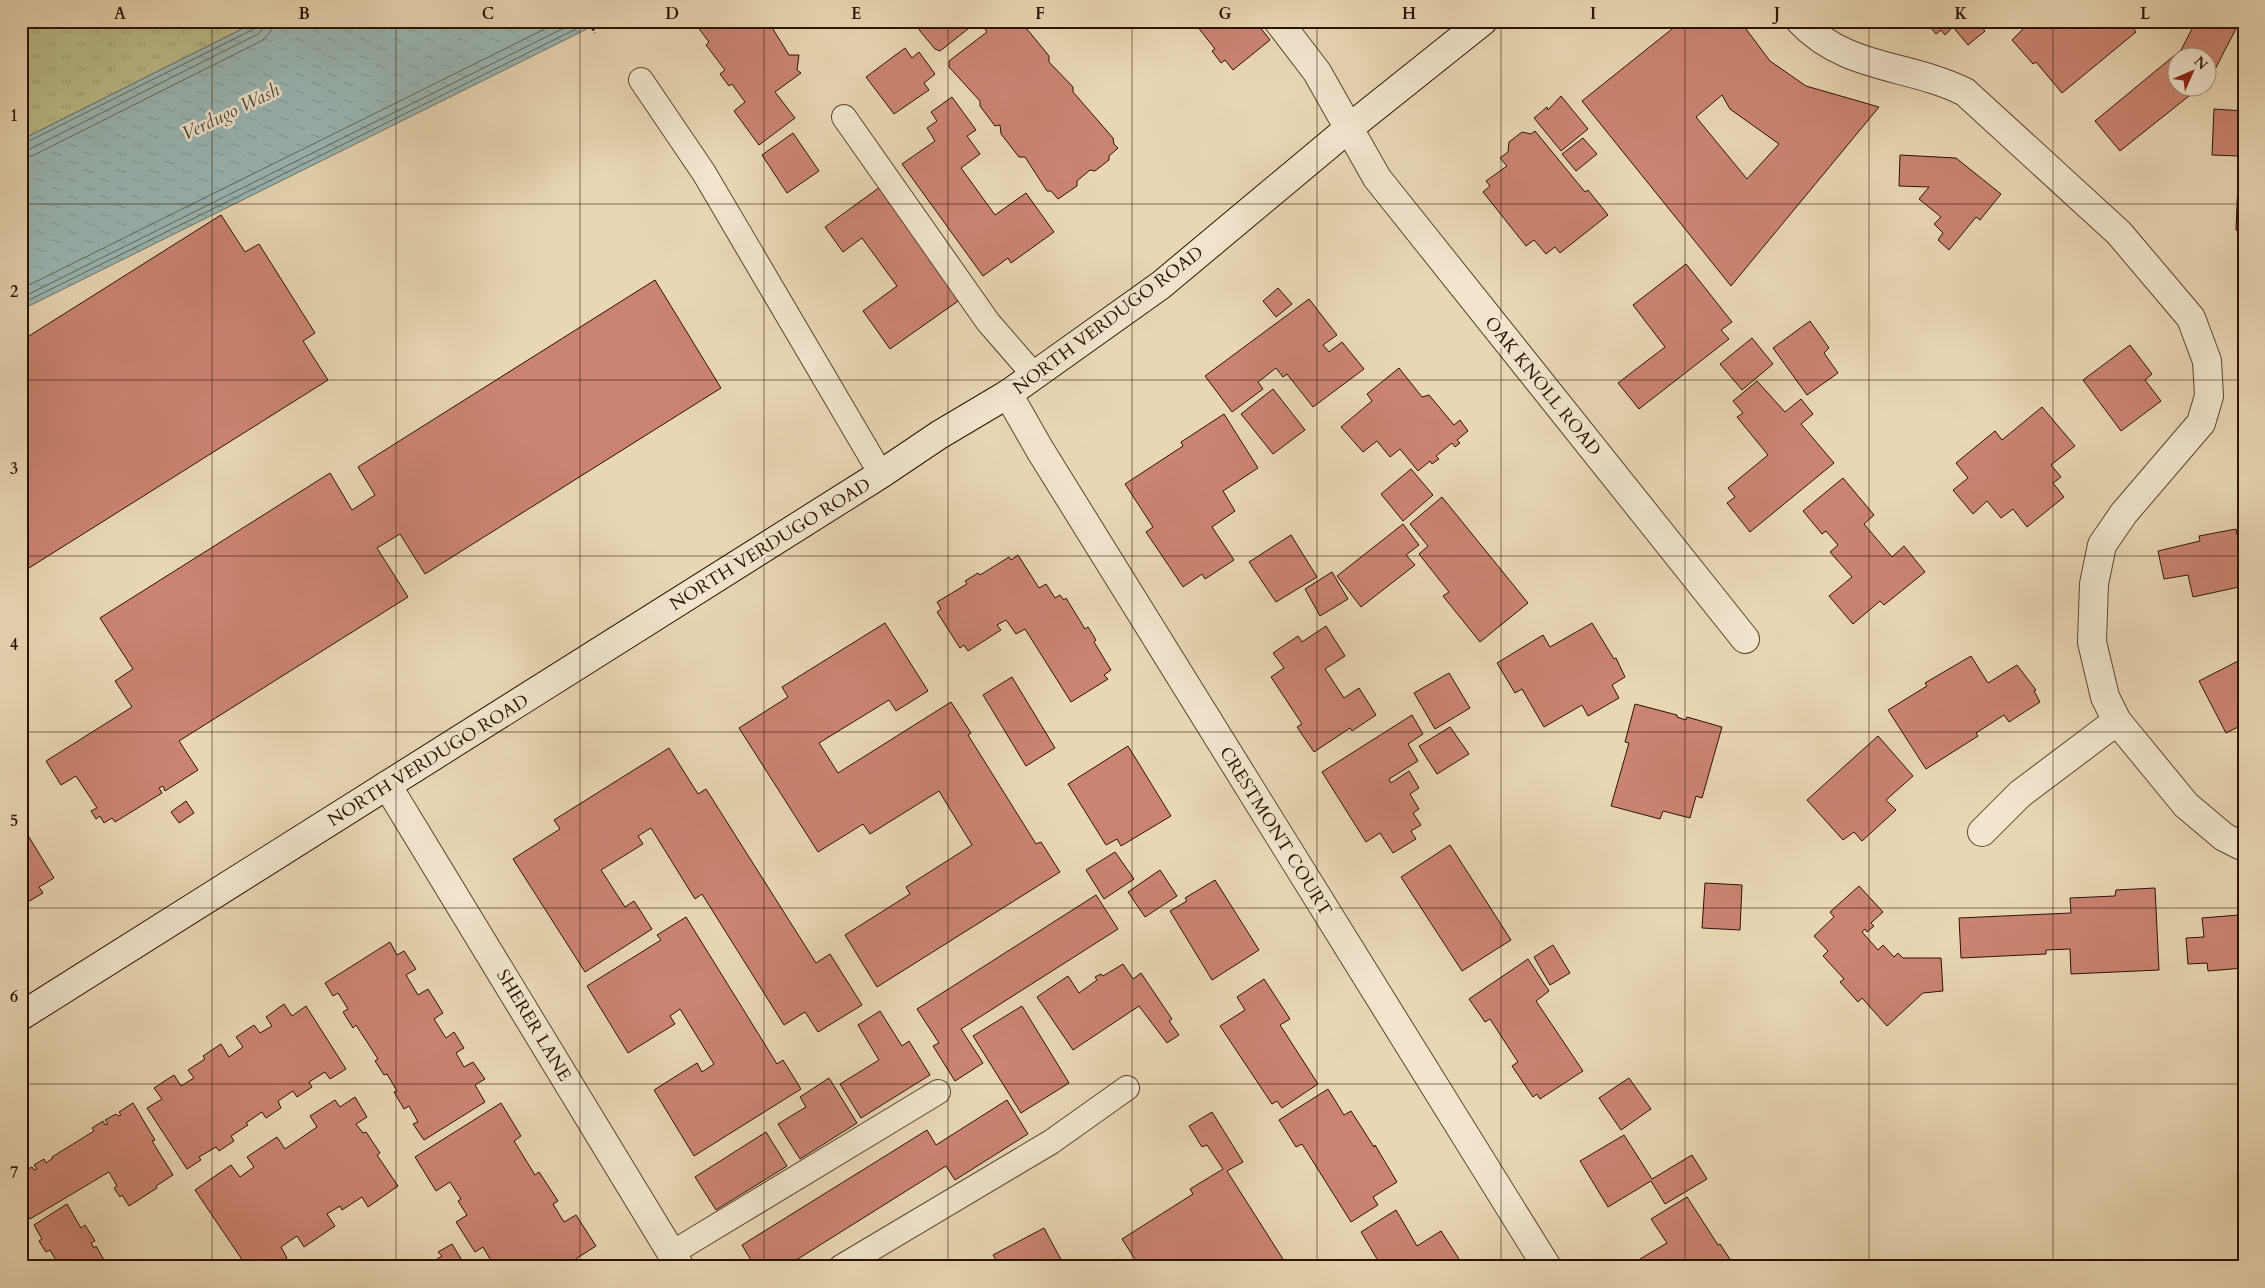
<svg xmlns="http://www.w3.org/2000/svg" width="2265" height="1288" font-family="Cardo,serif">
<defs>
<pattern id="park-tufts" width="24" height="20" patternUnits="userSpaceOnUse" patternTransform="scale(1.25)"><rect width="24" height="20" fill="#bbbd8a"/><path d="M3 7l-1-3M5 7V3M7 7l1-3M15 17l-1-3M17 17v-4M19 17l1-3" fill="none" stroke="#a1a275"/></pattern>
<pattern id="water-ripples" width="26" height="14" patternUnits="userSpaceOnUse" patternTransform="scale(1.25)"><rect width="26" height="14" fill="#9ab8b6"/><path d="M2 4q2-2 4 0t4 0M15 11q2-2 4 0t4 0" fill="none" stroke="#859d9b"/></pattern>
</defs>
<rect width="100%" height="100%" fill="#e9d7b4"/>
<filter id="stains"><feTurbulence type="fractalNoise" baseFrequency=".004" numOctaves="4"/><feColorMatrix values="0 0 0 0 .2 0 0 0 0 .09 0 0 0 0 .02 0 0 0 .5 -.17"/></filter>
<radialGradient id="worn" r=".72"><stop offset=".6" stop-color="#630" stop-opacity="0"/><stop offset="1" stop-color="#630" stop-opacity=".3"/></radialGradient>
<!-- park -->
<polygon fill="url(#park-tufts)" stroke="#746845" points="21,21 258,21 21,140"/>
<!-- water -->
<polygon fill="url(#water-ripples)" stroke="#6e766d" points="258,21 603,21 21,310 21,140"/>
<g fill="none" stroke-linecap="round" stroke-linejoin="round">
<!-- shore -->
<g stroke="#64665b" stroke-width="1">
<polyline points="21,145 256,28 259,21"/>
<polyline points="21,151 28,150 258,34 264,28 265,21"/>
<polyline points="21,158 32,156 263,40 271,31 273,21"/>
<polyline points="21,289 561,21"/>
<polyline points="21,298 578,21"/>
<polyline points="21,304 592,21"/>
</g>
</g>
<!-- building -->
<g fill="#cb8472" stroke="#2d1300" fill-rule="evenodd">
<polygon points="704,21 768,21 789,55 799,55 797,70 801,73 775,92 795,118 759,145 734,111 745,102 732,84 729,86 720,74 725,70 706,45 709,42 697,26"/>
<polygon points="916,21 978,21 940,51 935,49 920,31"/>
<polygon points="979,21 1016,21 1022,28 1027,29 1049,56 1049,62 1073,87 1073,92 1113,138 1114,144 1118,148 1109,156 1109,160 1095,171 1090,170 1077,181 1077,186 1058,199 1051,191 1047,191 1025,157 1019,157 1001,134 1000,125 995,126 980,106 980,101 949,67 949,61 987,32"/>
<polygon points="1193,21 1255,21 1270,40 1233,70 1225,60 1221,63 1212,51 1215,49"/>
<path d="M1682,21H1740L1770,61L1806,86L1879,107L1731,286L1582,101ZM1722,95L1730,109L1779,144L1747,179L1696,117Z"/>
<polygon points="1925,21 1976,21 1985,31 1968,45 1953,27 1945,35 1941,30 1936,34"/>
<polygon points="2031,21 2128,21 2136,32 2062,93 2036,62 2033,64 2012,40"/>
<polygon points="2196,21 2240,21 2211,77 2208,80 2208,58 2178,58 2178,88 2199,88 2120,151 2095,121 2181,50"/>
<polygon points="905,48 912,58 919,52 935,74 924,83 929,90 894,114 866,77"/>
<polygon points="1561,96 1588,129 1561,151 1534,118 1547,107 1548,110"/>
<polygon points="952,97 976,130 967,136 980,154 961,168 995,215 1026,193 1054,232 1011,263 1008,258 983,276 902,164 935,141 927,128 937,121 931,112"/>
<polygon points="2214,109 2244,111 2244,231 2236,230 2239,156 2212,155"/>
<polygon points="1535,131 1585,192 1588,190 1608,215 1560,253 1555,247 1546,254 1534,240 1526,246 1483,192 1490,186 1486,181 1507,166 1500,158 1508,152 1509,142 1522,132 1531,134"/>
<polygon points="793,133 819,171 787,193 762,155"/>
<polygon points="1583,138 1597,154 1576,171 1562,154"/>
<polygon points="1900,155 1956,158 2001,194 1980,220 1976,217 1949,250 1938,240 1943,233 1934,224 1941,217 1919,199 1929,187 1899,186"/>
<polygon points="880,187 961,299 890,349 863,311 897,286 862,238 843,252 825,227"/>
<polygon points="221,215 245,252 259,244 315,333 303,341 328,380 21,573 21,341"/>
<polygon points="1686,264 1732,322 1721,330 1729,339 1639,409 1618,383 1665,347 1633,305"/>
<polygon points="655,280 721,388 425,574 400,534 377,548 408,597 179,741 198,770 165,791 163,786 159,788 162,793 115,822 112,818 104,823 100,816 96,819 91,811 97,808 76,776 61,785 46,761 132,707 115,681 133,669 100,618 330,473 352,510 375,495 358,467"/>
<polygon points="1278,288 1292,304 1276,317 1263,301"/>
<polygon points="1309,299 1337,335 1323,345 1329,352 1342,342 1364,369 1313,407 1287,374 1283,377 1276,368 1258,382 1263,389 1232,412 1205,376"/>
<polygon points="1810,321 1829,348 1824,353 1838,373 1807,395 1773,348"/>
<polygon points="1752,338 1773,364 1742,390 1720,364"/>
<polygon points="2130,345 2152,374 2145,380 2161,401 2121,431 2083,380"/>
<polygon points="1399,368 1422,397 1429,395 1454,425 1460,420 1468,431 1457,440 1460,443 1455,447 1452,443 1436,456 1439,459 1432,464 1430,461 1418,471 1400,449 1390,457 1377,441 1363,452 1341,427 1372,401 1367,394"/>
<polygon points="1757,381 1785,412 1801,399 1813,414 1801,424 1834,463 1750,532 1727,503 1735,497 1728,488 1768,455 1737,417 1743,413 1733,401"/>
<polygon points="1273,389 1305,430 1273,454 1241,414"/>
<polygon points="2042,407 2075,446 2051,465 2061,477 2053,483 2064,497 2027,527 2013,509 2001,518 1987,501 1973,514 1953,490 1968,478 1956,463 1995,431 2002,440"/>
<polygon points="1224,414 1258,468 1223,491 1235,511 1212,527 1234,560 1205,579 1202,574 1183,587 1146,532 1153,527 1125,484 1183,446 1181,442"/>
<polygon points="1411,469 1433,495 1403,521 1381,494"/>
<polygon points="1843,478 1874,515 1864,524 1892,557 1904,546 1925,572 1884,605 1880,601 1853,624 1829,596 1852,577 1830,552 1838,545 1826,531 1822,534 1803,511"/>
<polygon points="1442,497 1528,603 1480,642 1443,596 1449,592 1419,554 1428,546 1410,524"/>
<polygon points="1403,524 1419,545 1406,555 1415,565 1361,607 1337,576"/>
<polygon points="2236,529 2237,535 2244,533 2244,583 2239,584 2239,587 2193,597 2188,575 2164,579 2158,551 2200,541 2199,536"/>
<polygon points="1291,535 1317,577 1276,602 1249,562"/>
<polygon points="1018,555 1039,588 1046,584 1055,598 1060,595 1064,600 1066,598 1085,629 1088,627 1096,640 1094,642 1111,670 1104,675 1108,679 1071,702 1025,629 1016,634 1006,620 997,625 1001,630 968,651 964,645 960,648 937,612 941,609 937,602 967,584 965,581 978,573 980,575 1009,557 1011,560"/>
<polygon points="1332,572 1348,599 1320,616 1305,589"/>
<polygon points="885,623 928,691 896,711 889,700 819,743 838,773 951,702 971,733 968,735 1036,844 1041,842 1060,872 877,987 845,935 910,894 906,887 972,845 939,791 870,834 863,824 818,852 739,728 788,697 782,687"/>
<polygon points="1592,623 1614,659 1616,658 1625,677 1612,685 1619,698 1588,716 1582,705 1544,727 1522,689 1515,693 1497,663 1543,635 1550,647"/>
<polygon points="1326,626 1345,656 1325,669 1344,698 1359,688 1376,715 1352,731 1350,728 1314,752 1297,727 1302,724 1271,677 1284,668 1273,653 1298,636 1302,642"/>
<polygon points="1971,656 1988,683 2017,665 2036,690 2034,691 2040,702 2009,722 2004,715 1976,733 1978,736 1926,769 1888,710 1927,686 1925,683"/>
<polygon points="2244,658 2244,724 2226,733 2199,681"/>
<polygon points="1449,673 1470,708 1435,729 1414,693"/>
<polygon points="1012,677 1055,748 1026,766 983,695"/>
<polygon points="1635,704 1677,715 1677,717 1686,720 1687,717 1722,727 1702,798 1696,796 1690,818 1663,811 1660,819 1611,806 1629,743 1625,742"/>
<polygon points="1412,715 1423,734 1408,744 1418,761 1389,779 1391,783 1409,771 1419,788 1410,794 1419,809 1413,813 1421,825 1411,831 1416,839 1393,853 1380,833 1366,842 1322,772"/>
<polygon points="1450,727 1469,754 1437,774 1419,746"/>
<polygon points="1878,736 1913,776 1886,800 1896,810 1862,841 1854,832 1843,840 1807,800"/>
<polygon points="1128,746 1171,816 1121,846 1117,839 1106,845 1068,784"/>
<polygon points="669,748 698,794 706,789 816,963 830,954 862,1005 818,1032 805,1012 784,1025 702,894 695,899 651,828 638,836 643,844 601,870 625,907 634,901 652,929 585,972 513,859 560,829 554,820"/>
<polygon points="186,801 194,813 179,823 171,812"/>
<polygon points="21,824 54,878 39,887 43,893 21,906"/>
<polygon points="1450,845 1511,940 1462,971 1401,877"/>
<polygon points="1115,852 1134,879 1104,899 1086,870"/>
<polygon points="1160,870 1177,896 1145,917 1128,892"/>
<polygon points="1215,880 1259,950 1212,980 1170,911 1187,901 1185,898"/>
<polygon points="1705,883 1742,885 1740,930 1702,928"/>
<polygon points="1859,886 1883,912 1871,923 1874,926 1867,932 1865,929 1862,932 1878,950 1883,945 1894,957 1898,953 1903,958 1941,958 1943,991 1923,993 1887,1026 1862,998 1858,1002 1840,982 1844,979 1823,956 1828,951 1814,936 1834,917 1830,912"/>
<polygon points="2155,888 2159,970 2071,974 2070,949 2046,950 2046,954 1961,958 1959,918 2071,913 2070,898 2115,896 2116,890"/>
<polygon points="1096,895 1118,929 961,1029 983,1063 955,1081 933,1046 939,1043 917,1009"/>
<polygon points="2239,913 2244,913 2244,980 2243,968 2208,971 2207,963 2188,964 2186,938 2204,937 2202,918 2239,915"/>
<polygon points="686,917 777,1064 783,1060 801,1089 694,1156 654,1090 697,1063 702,1072 714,1064 680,1009 670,1016 675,1024 628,1053 587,986 661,940 657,935"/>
<polygon points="390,942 397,955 404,951 416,969 406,975 418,995 428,989 443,1013 434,1019 446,1038 454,1032 464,1048 456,1053 464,1067 473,1062 485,1079 475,1085 485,1102 424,1140 413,1124 418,1122 409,1106 404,1109 394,1092 397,1091 387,1074 384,1075 375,1061 378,1059 356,1025 353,1028 343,1012 348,1009 338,993 333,996 325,983"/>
<polygon points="1553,945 1570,973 1550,985 1534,957"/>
<polygon points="1528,959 1549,991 1536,1001 1583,1071 1540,1099 1537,1094 1533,1097 1512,1066 1518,1062 1490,1019 1485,1022 1469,999"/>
<polygon points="1123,964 1133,979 1141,973 1172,1019 1169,1021 1179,1035 1167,1043 1139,1006 1073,1050 1037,997 1068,976 1079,993 1097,980 1095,977 1101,974 1103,976"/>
<polygon points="1264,979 1290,1019 1280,1025 1318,1084 1282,1108 1277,1101 1272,1104 1220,1026 1245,1010 1237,997"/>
<polygon points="284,1004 292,1016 306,1006 346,1069 330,1079 325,1072 309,1082 312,1087 297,1097 293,1091 278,1101 281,1108 266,1118 262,1112 246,1123 248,1125 231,1136 234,1141 219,1151 216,1147 199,1157 201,1160 187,1169 147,1108 162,1099 154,1088 174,1075 181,1086 194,1078 188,1070 205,1059 203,1056 221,1044 229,1057 243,1047 236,1037 254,1025 260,1033 272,1026 266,1017"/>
<polygon points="1022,1006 1069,1083 1021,1113 973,1036"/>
<polygon points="880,1011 902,1046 909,1041 930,1075 861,1118 840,1084 879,1060 858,1025"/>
<polygon points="829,1078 857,1123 800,1159 778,1124 806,1107 800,1097"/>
<polygon points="1629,1078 1651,1109 1621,1130 1599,1098"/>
<polygon points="1328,1089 1344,1115 1351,1111 1374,1147 1375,1145 1397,1182 1373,1197 1378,1205 1351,1222 1302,1144 1296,1147 1279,1120"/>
<polygon points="355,1097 367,1117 356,1124 363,1133 366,1132 380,1153 377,1155 398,1186 368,1207 362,1197 342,1210 340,1206 327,1214 335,1226 304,1247 297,1236 281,1247 287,1258 274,1267 247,1267 195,1190 231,1165 240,1177 254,1167 247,1157 277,1137 285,1149 317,1127 310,1116 335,1100 340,1107"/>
<polygon points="1007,1100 1028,1134 955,1180 946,1166 785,1267 755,1267 742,1245 927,1130 936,1145"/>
<polygon points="133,1103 155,1140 152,1141 173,1175 156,1186 157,1188 129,1206 122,1195 120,1197 114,1188 117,1186 109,1172 30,1219 21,1205 21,1178 24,1176 22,1172 32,1167 34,1170 37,1169 34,1165 44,1159 46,1163 53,1158 52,1157 94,1131 92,1128 103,1121 105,1125 108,1124 105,1120 116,1114 118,1116 121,1115 119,1112"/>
<polygon points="501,1103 521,1136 514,1141 535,1175 539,1172 558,1201 553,1204 564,1222 576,1215 596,1246 563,1267 489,1267 493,1264 483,1247 475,1252 456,1222 467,1215 458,1201 461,1199 450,1182 436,1191 415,1157"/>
<polygon points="1212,1112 1243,1162 1227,1171 1288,1267 1140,1267 1122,1239 1193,1194 1190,1189 1223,1169 1207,1145 1202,1147 1189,1126"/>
<polygon points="766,1132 787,1166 716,1210 695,1177"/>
<polygon points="1624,1135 1652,1179 1692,1155 1707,1179 1665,1204 1651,1181 1608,1207 1580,1161"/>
<polygon points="1687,1197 1718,1245 1720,1244 1735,1267 1645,1267 1640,1259 1667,1243 1651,1219"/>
<polygon points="67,1204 81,1228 85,1225 95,1241 91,1243 94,1248 96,1246 108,1267 60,1267 50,1250 46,1252 39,1241 42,1239 34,1225"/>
<polygon points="1396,1210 1417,1246 1441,1231 1461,1262 1453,1267 1376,1267 1380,1264 1361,1232"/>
<polygon points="1044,1228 1065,1267 1000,1267 993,1255"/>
<polygon points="452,1244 466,1267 414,1267 421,1262 424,1267 442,1256 438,1252"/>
<polygon points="1120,1259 1124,1267 1105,1267"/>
</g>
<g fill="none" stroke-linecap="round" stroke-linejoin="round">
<!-- service casing -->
<g stroke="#5c442d" stroke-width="26">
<g id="service">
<polyline points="641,80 704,173 881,474"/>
<polyline points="844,117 988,322 1034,375"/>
<polyline points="672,1253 938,1092"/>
<polyline points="841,1267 1051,1142 1127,1088"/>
</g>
</g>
<!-- minor casing -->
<g stroke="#5c442d" stroke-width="30">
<g id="minor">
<polyline points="1278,21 1317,72 1377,178 1745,639"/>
<path d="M1800,21C1846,70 1909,64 1965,92L2119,233L2191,318L2207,361L2209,396L2201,423L2124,513L2102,545L2094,584L2092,642L2105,697L2117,721L2186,805L2224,837L2244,847"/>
<polyline points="1008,394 1040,450 1547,1267"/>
<polyline points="387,785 680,1267"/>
<polyline points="1982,832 2020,794 2117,721"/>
</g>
</g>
<!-- secondary casing -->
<g stroke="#2d1300" stroke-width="30">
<polyline id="secondary" points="21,1016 881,474 939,435 1008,394 1161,285 1349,128 1483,21"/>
</g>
<!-- path -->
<polyline stroke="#2d1300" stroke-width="3" stroke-dasharray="4 2.5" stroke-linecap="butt" points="589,21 595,33"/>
<!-- service -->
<use href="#service" stroke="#f1e5ce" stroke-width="24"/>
<!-- minor -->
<use href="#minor" stroke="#f1e5ce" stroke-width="28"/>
<!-- secondary -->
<use href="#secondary" stroke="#f1e5ce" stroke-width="28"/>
</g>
<!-- grid -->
<path fill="none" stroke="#2d1300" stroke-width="1" stroke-opacity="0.55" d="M212,21V1267M396,21V1267M580,21V1267M764,21V1267M948,21V1267M1132,21V1267M1317,21V1267M1501,21V1267M1685,21V1267M1869,21V1267M2053,21V1267M21,204H2244M21,380H2244M21,556H2244M21,732H2244M21,908H2244M21,1084H2244"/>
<g text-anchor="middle" stroke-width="5" stroke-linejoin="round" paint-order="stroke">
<!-- street labels -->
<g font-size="18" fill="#2d1300" stroke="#f1e5ce">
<text transform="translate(1108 320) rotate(-37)" y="6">NORTH VERDUGO ROAD</text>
<text transform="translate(1543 386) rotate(51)" y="6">OAK KNOLL ROAD</text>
<text transform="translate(770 544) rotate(-32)" y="6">NORTH VERDUGO ROAD</text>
<text transform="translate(428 760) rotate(-32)" y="6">NORTH VERDUGO ROAD</text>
<text transform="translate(1276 831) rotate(58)" y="6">CRESTMONT COURT</text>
<text transform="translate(534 1025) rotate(59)" y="6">SHERER LANE</text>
</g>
<!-- water labels -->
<g font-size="19" font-style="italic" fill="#534d40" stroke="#f1e5ce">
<text transform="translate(230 111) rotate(-26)" y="7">Verdugo Wash</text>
</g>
</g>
<!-- margin -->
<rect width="2265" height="1288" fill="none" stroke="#e9d7b4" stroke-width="55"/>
<!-- north arrow -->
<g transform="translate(2192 72) rotate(45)"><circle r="24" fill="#f1e5ce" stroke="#a3917c"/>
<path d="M0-4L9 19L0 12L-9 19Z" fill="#8f2418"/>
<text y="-8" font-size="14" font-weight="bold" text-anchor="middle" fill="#2d1300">N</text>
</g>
<rect x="28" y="28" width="2210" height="1232" fill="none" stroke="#2d1300" stroke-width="2"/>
<g font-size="16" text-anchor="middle" font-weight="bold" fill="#2d1300">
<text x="120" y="19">A</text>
<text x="304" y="19">B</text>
<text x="488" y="19">C</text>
<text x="672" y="19">D</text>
<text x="856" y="19">E</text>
<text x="1040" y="19">F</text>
<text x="1225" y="19">G</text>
<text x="1409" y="19">H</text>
<text x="1593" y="19">I</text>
<text x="1777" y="19">J</text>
<text x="1961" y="19">K</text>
<text x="2145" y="19">L</text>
<text x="14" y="121">1</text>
<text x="14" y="297">2</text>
<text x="14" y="474">3</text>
<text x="14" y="650">4</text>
<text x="14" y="826">5</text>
<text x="14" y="1002">6</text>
<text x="14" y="1178">7</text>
</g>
<rect width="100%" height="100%" filter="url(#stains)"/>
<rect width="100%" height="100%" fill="url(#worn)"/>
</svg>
